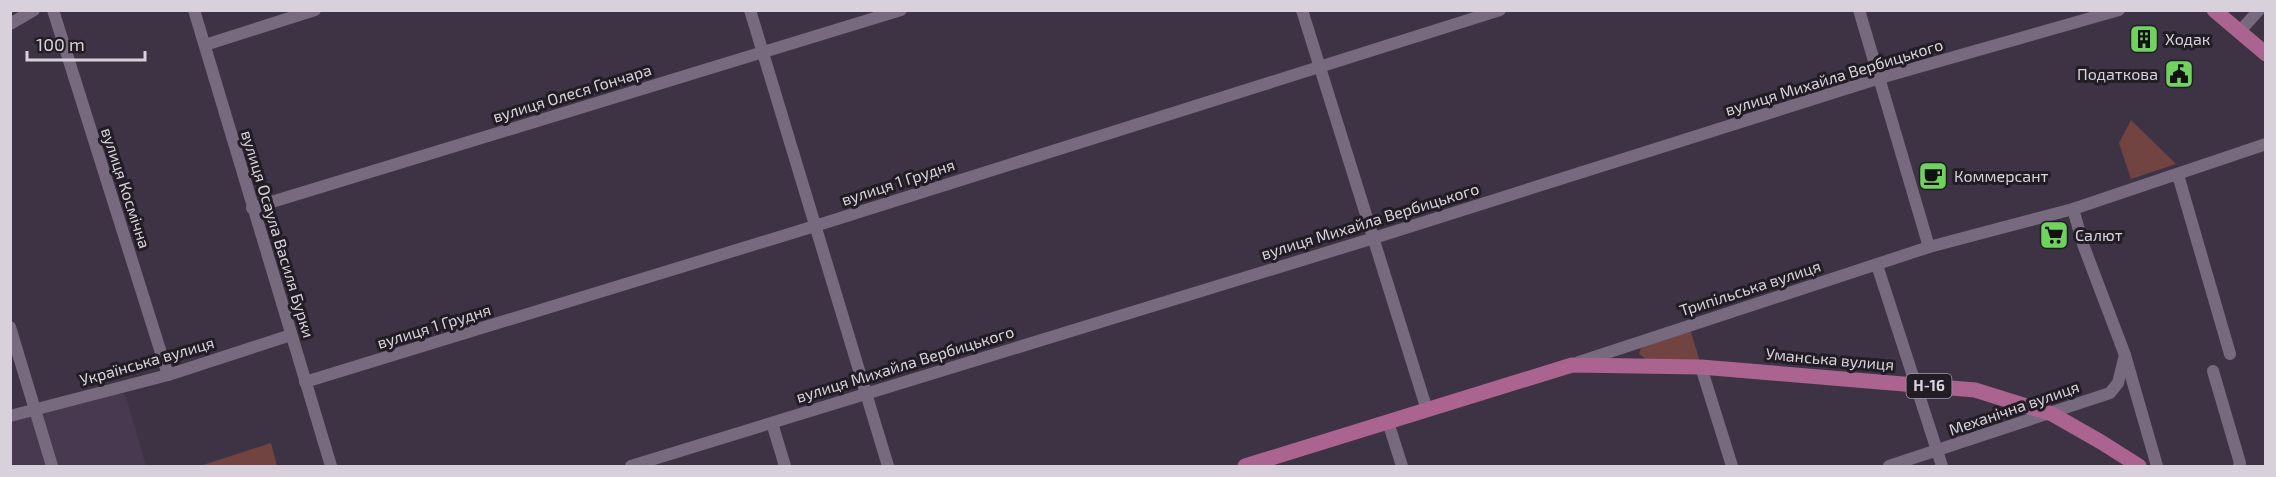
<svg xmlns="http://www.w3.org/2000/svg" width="2276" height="477" font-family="'Exo 2',sans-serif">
<rect width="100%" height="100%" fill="#3e3344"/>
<!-- built -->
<polygon fill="#483850" points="121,391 126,397 146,466 11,466 11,422"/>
<!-- green -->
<g fill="#714441">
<polygon points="2131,120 2176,164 2131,179 2119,143"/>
<polygon points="1690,329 1700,362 1646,359 1639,354 1641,348"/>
<polygon points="271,443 277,466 200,466"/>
</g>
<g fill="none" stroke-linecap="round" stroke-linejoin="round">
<!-- minor -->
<g stroke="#776a7e" stroke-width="12">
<polyline points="53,10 168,375"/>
<polyline points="194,10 331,466"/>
<polyline points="750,10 888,466"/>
<polyline points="1302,10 1427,410"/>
<polyline points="1859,10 1929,247"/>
<polyline points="10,24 34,10"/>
<polyline points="2240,31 2259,10"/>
<polyline points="205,45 315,10"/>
<polyline points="2178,175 2230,354"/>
<polyline points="252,208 901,10"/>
<polyline points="2073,209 2084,247 2125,355 2157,466"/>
<polyline points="1877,265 1942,466"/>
<polyline points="10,327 52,466"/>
<polyline points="1579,362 1929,247 2073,209 2266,144"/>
<polyline points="1701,367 1732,466"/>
<polyline points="2213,371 2240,463 2239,466"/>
<polyline points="305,382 815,226 1500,10"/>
<polyline points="10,416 168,375 291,335"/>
<polyline points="1388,422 1402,466"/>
<polyline points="772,423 785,466"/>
<polyline points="631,466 1374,238 1880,78 2119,10"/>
<polyline points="1889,466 2110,393 2118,383 2125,355"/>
</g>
<!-- major -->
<g stroke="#ab638f" stroke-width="15">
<polyline points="2214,10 2266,54"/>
<polyline points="1245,466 1572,365 1701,367 1975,390 2052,414 2101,442 2139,466"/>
</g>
</g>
<!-- icons -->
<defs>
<g id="building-square" transform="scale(1.5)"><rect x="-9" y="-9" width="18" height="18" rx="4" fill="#70d35f" stroke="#221d25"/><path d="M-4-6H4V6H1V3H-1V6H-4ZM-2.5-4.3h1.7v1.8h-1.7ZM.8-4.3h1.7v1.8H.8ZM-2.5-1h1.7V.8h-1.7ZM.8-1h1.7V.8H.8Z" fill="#111"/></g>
<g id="civic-square" transform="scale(1.5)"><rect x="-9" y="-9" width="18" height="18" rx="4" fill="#70d35f" stroke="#221d25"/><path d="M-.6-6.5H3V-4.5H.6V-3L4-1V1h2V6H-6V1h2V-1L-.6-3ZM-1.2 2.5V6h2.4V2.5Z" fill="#111"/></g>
<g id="cafe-square" transform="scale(1.5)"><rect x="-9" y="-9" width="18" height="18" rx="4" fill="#70d35f" stroke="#221d25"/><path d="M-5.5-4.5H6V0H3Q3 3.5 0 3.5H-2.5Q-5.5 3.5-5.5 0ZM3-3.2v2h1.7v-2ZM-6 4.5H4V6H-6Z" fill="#111"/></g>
<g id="supermarket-square" transform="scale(1.5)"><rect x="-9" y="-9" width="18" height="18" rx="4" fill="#70d35f" stroke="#221d25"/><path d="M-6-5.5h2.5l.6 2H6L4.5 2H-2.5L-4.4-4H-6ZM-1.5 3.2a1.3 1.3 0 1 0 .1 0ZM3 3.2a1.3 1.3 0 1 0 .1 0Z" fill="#111"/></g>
</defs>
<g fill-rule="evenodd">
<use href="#building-square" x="2144" y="39"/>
<use href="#civic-square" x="2179" y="74"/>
<use href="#cafe-square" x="1933" y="176"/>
<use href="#supermarket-square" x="2054" y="235"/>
</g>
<g text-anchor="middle" stroke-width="6" stroke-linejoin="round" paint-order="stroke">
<!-- shield labels -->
<rect fill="#221d25" stroke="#a19ba5" stroke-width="1.5" x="1906.5" y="374" width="45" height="24" rx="4.5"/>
<g font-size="15" font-weight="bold" fill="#d8d1dc">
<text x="1929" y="391">Н-16</text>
</g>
<!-- poi labels -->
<g font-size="16" fill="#d8d1dc" stroke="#221d25" text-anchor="start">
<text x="2165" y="45">Ходак</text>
<text x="2158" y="80" text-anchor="end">Податкова</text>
<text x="1954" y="182">Коммерсант</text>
<text x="2075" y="241">Салют</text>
</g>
<!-- street labels -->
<g font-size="16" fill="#d8d1dc" stroke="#221d25">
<text transform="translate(1834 77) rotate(-17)" y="6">вулиця Михайла Вербицького</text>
<text transform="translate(572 93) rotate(-17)" y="6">вулиця Олеся Гончара</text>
<text transform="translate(898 182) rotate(-18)" y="6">вулиця 1 Грудня</text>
<text transform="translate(126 188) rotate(72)" y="6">вулиця Космічна</text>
<text transform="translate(1370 221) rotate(-17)" y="6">вулиця Михайла Вербицького</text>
<text transform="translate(278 234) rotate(73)" y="6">вулиця Осаула Василя Бурки</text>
<text transform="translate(1750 288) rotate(-18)" y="6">Трипільська вулиця</text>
<text transform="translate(434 326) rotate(-17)" y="6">вулиця 1 Грудня</text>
<text transform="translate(1830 359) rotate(5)" y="6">Уманська вулиця</text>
<text transform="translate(147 361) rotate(-16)" y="6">Українська вулиця</text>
<text transform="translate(905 364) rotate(-17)" y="6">вулиця Михайла Вербицького</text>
<text transform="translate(2014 408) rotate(-19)" y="6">Механічна вулиця</text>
</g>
</g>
<!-- border -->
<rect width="2276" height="477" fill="none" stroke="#d8d1dc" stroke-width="24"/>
<!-- scale -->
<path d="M27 51v9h118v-9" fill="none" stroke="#d8d1dc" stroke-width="3"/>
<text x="36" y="51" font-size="18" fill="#d8d1dc" stroke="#221d25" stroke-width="4.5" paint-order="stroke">100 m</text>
</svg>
